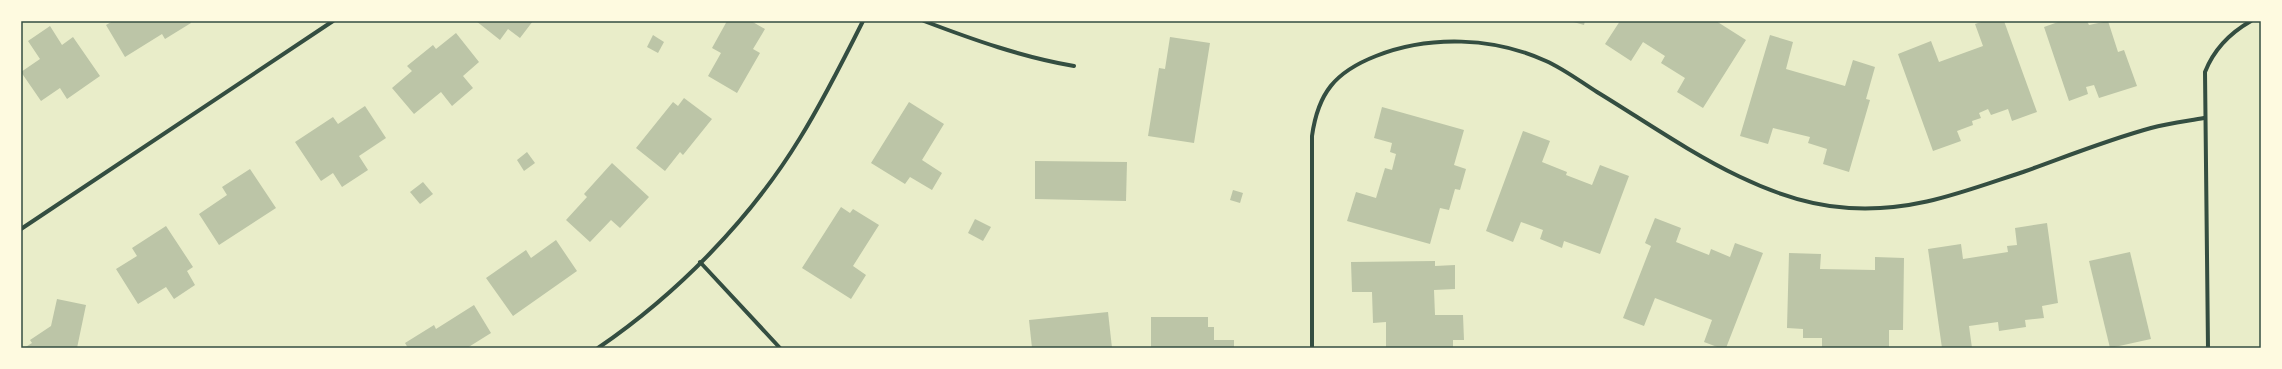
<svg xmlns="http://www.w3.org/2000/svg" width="2282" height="369" font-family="'Golos Text',sans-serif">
<rect width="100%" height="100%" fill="#e9edc9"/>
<!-- building -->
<g fill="#bcc5a7">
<polygon points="113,21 190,21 191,23 165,39 162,34 125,57 106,25"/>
<polygon points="476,21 533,21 520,38 508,29 500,40"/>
<polygon points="727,21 751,21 765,29 753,49 760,53 737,93 708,76 721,53 712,48"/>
<polygon points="1570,21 1585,21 1584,25"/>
<polygon points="1620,21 1716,21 1746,40 1703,108 1677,92 1685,78 1661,63 1665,56 1643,42 1631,61 1605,44"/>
<polygon points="1984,21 2004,21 2037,112 2012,121 2008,109 1991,115 1988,109 1979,113 1981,118 1972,121 1973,125 1957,131 1961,141 1933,151 1898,54 1931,41 1939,62 1983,46 1975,24"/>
<polygon points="2061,21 2087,21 2089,25 2108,21 2118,52 2124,50 2137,86 2099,98 2094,85 2086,87 2088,94 2069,101 2044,27"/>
<polygon points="50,26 62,45 73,37 100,76 67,99 60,88 41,101 21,72 40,59 28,41"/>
<polygon points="456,33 479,62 463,76 473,88 452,106 441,92 414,114 392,88 412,71 407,66 433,45 436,49"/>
<polygon points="653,35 664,42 658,53 647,47"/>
<polygon points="1770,35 1793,42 1786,69 1845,86 1853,60 1875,67 1866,99 1870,100 1849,172 1823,164 1827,149 1808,143 1810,137 1773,128 1768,144 1740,136"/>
<polygon points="1170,37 1210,43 1194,143 1148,136 1159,68 1165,69"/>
<polygon points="684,98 712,119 683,155 680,152 665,171 636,148 673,102 678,106"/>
<polygon points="909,102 944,124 922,160 942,173 932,190 910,177 905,184 871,163"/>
<polygon points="365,106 386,138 359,156 368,170 342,187 333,173 321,181 295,142 333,117 338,124"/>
<polygon points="1382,107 1464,130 1454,165 1466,169 1460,190 1455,189 1449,210 1440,208 1430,244 1347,221 1356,192 1376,198 1385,168 1392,170 1396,154 1390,152 1392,143 1374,138"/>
<polygon points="1523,131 1550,141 1542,162 1567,172 1566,175 1592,185 1600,165 1629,176 1600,254 1564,241 1562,248 1540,239 1543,230 1521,222 1513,242 1486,231"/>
<polygon points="527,152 535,163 524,171 517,160"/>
<polygon points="1035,161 1127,162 1126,201 1035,199"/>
<polygon points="612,163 649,197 620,228 611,220 590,242 566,220 587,197 584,194"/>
<polygon points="250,169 276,208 219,245 199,214 227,195 222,187"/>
<polygon points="423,182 433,194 420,204 410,192"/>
<polygon points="1233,190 1243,193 1240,203 1230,200"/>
<polygon points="841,207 850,213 853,209 879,225 853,266 866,275 851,299 802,268"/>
<polygon points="1655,218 1681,228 1676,242 1709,255 1711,249 1730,257 1735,243 1763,253 1726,348 1720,348 1704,342 1712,320 1655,298 1644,326 1623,318 1651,246 1645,243"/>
<polygon points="975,219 991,227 983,241 968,233"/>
<polygon points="2047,223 2058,303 2042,306 2044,318 2025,320 2026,327 1999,331 1998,322 1969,326 1972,348 1942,348 1928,249 1961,244 1963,259 2008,252 2007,246 2017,245 2015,228"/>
<polygon points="166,226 193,267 187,271 195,285 174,299 166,287 138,304 116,269 137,256 132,248"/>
<polygon points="556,240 577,271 513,316 486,278 526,250 531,258"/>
<polygon points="2130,252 2151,339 2110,348 2089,261"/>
<polygon points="1789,253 1821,254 1820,269 1875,270 1875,257 1904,258 1903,330 1889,330 1889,348 1822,348 1822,338 1803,338 1803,329 1787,328"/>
<polygon points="1435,261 1435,266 1455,265 1455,289 1434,290 1435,315 1463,315 1464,340 1453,340 1453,348 1386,348 1386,322 1373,323 1372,292 1352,292 1351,262"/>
<polygon points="57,299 86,305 77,348 24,348 32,343 30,340 51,326"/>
<polygon points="474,305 491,333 467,348 408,348 405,343 434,325 436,329"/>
<polygon points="1108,312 1112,348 1032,348 1029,320"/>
<polygon points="1151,317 1208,317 1208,327 1214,327 1214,340 1234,340 1234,348 1151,348"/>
</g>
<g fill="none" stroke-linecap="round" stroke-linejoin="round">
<!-- minor -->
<g stroke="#344e41" stroke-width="4">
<path d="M924,21C974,40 1022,57 1074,66"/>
<polyline points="21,229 333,21"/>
<polyline points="700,262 780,348"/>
<path d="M598,348C677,294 750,220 800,138C823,101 843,61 863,21"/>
<path d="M1312,348V136C1318,93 1335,72 1376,56C1429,35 1494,37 1546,61C1564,69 1581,82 1597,92C1673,138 1758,203 1849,208C1914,212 1962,192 2023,172C2065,157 2107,140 2151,128C2168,123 2187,121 2204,118"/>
<path d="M2208,348L2205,72C2214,49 2230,33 2251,21"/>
</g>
</g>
<!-- border -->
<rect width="2282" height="369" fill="none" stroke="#fefae0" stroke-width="44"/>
<rect x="22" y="22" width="2238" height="325" fill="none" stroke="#344e41" stroke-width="1.5"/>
</svg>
